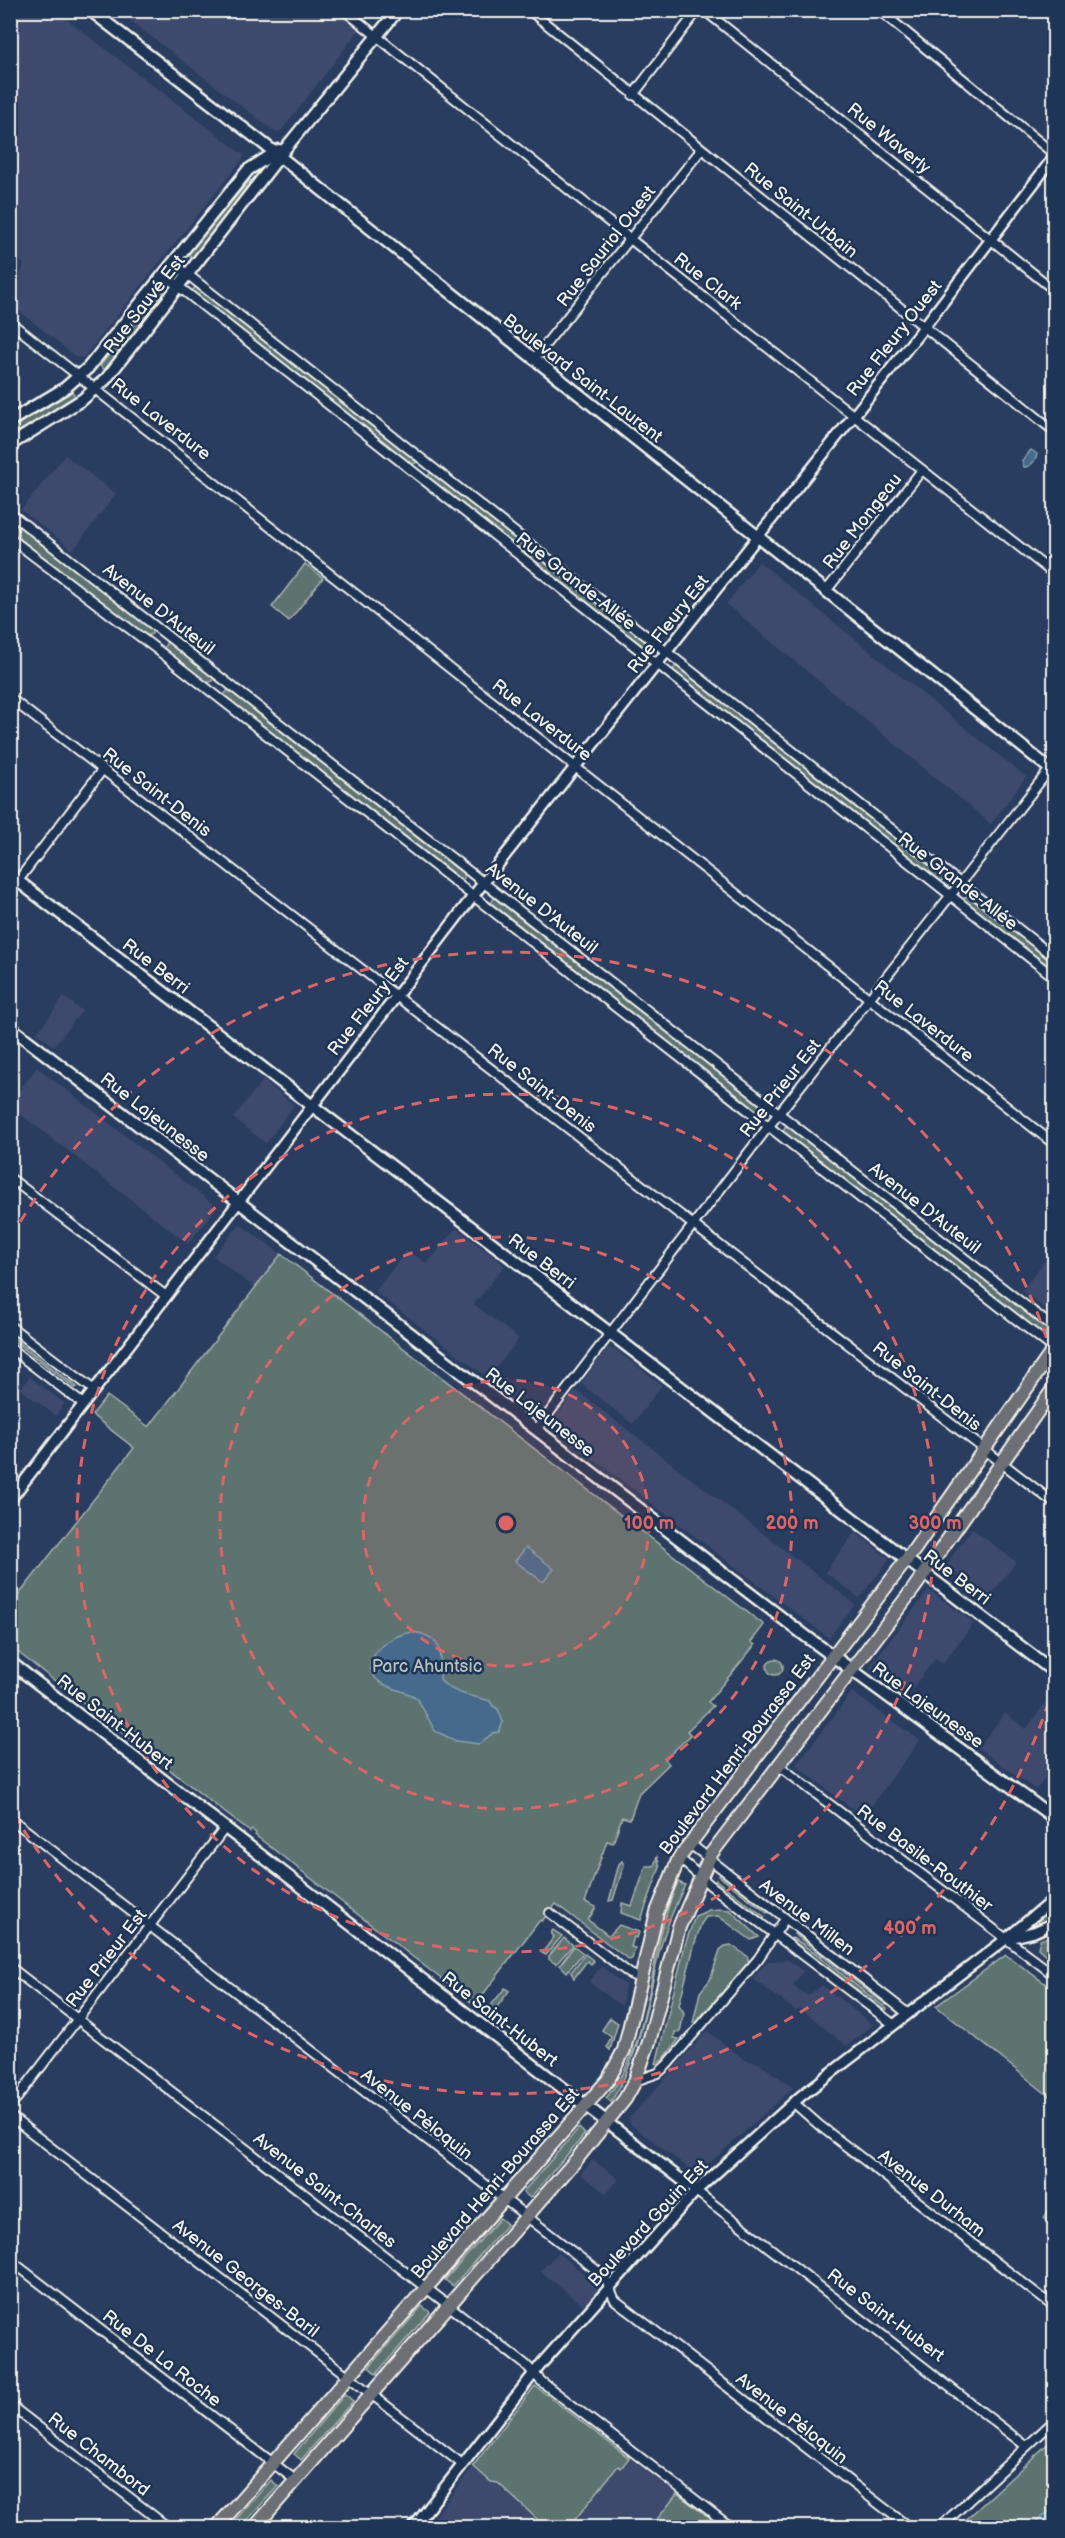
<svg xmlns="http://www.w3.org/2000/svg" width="1065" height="2538" font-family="'Balsamiq Sans',sans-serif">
<rect width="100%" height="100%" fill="#293d60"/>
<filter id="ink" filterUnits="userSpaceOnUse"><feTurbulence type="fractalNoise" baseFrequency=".0167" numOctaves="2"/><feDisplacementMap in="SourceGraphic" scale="12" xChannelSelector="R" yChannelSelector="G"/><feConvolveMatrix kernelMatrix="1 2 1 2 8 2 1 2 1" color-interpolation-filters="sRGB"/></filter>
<g filter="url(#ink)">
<!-- built -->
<g fill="#3c4a6d">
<polygon points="10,11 56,11 245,156 84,357 77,358 12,305 24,264 11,253"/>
<polygon points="118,11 374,11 281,131 275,132"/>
<polygon points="65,455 116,494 73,550 21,510"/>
<polygon points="759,562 1026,777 991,824 726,604"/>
<polygon points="64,997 82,1011 54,1046 37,1033"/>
<polygon points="37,1067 217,1207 188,1244 11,1107 11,1101"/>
<polygon points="263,1080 294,1105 266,1143 233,1118"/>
<polygon points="240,1224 281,1254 255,1288 213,1256"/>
<polygon points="456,1228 505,1265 474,1304 519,1339 488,1378 375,1292 407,1250 427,1264"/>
<polygon points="1046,1259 1054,1265 1054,1316 1022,1291"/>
<polygon points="607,1348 615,1349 662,1385 633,1424 581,1384"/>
<polygon points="30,1377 64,1403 56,1416 20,1389"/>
<polygon points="576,1390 855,1604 829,1638 556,1431 552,1423"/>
<polygon points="972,1528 1016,1562 988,1599 947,1567 950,1559"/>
<polygon points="855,1532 890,1559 859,1598 825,1572"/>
<polygon points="929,1590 974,1623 942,1664 935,1659 907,1696 869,1667"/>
<polygon points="1054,1691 1054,1766 1036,1790 978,1748 1005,1713 1026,1729"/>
<polygon points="852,1692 920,1740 863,1817 796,1765"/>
<polygon points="788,1960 803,1971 793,1985 808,1996 822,1985 873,2025 847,2046 801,2009 796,2011 752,1978 768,1961"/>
<polygon points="601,1966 625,1985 622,2006 589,1982"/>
<polygon points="707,2031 745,2060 759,2063 793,2088 703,2169 695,2173 630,2124 629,2119"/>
<polygon points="593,2160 619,2179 606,2193 580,2174"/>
<polygon points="558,2253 598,2285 597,2291 584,2306 540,2271"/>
<polygon points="535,2386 677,2494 651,2527 426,2528"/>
</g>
<!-- green -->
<g fill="#5b736f" stroke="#a8b2ac" stroke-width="1.5">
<polygon points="250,180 253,182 193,258 188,254"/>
<polygon points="196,286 416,460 416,463 411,464 192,291"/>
<polygon points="160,289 165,293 105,370 100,366"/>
<polygon points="72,391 75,396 11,437 11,429"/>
<polygon points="430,473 434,473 652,645 648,650 430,478 428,476"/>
<polygon points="10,520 152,628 152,634 146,636 11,532"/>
<polygon points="305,564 323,578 289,621 272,607"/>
<polygon points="167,642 213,676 213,681 207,683 166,651 164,647"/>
<polygon points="677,664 946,876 941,882 672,671"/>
<polygon points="228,690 233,692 464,872 464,878 461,880 457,878 226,698 224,695"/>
<polygon points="968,894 1054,961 1054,972 963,900"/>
<polygon points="495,897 760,1104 763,1106 758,1113 490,904"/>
<polygon points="787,1124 1049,1328 1043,1336 782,1132"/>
<polygon points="281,1254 764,1625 751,1642 755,1645 708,1702 713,1706 687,1731 691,1735 665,1759 669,1764 639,1793 630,1819 622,1817 613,1843 607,1841 585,1902 596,1907 588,1920 609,1936 619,1925 639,1932 637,1938 634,1937 631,1947 635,1948 632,1959 629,1960 556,1904 542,1921 540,1920 475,2005 255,1835 256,1833 252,1830 250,1832 11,1647 10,1606 134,1448 92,1415 107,1396 149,1427"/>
<polygon points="11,1336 77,1387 75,1388 11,1339"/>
<circle cx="775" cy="1667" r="8"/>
<polygon points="657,1857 660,1867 641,1920 621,1913 622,1903 632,1906 646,1866 654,1866"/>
<polygon points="622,1861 624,1865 613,1900 609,1901 619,1864"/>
<polygon points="720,1874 769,1911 767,1913 719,1876"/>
<polygon points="716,1880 765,1917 763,1919 715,1882"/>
<path d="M678,1882L685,1885C675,1906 666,1927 660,1949C647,2002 641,2055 611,2102L606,2098C656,2040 646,1951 678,1882Z"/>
<polygon points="1054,1907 1054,1918 1034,1927 1032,1923"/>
<polygon points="721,1909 730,1910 759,1937 751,1940 718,1916 706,1917 701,1924 694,1946 679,2005 684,2013 680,2032 675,2032 674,2038 679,2039 663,2060 656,2064 685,1945 695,1916 709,1910"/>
<polygon points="553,1930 562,1936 546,1955 542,1953 554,1937 551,1933"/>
<polygon points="796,1932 891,2005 886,2005 794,1934"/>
<polygon points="1054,1935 1054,1963 1038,1948 1040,1940"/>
<polygon points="564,1938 573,1945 556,1964 549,1959 549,1956"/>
<polygon points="792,1938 801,1943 887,2009 885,2012 790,1939"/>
<polygon points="731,1945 747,1956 749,1962 695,2023 693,2023 700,1992 710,1980 720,1950 725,1946"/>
<polygon points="574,1946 583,1953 567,1972 560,1965"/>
<polygon points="585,1954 594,1961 591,1964 587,1961 574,1978 571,1972"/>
<polygon points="1006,1955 1054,1990 1054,2100 936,2006"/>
<polygon points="505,1988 509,1991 494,2011 506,2021 503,2026 485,2013"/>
<polygon points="610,2018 618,2023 610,2050 607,2047 611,2037 602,2030"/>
<polygon points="579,2128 585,2134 530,2198 523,2192"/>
<polygon points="1054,2200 1054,2226 1044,2218"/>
<polygon points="500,2218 507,2224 453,2286 445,2280"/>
<polygon points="422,2306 430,2312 376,2374 369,2367"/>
<polygon points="535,2386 629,2458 621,2468 618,2466 569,2527 532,2527 538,2520 498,2483 491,2482 473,2466"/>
<polygon points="345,2394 353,2401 301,2460 294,2454"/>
<polygon points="1054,2438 1054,2507 1031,2527 957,2528"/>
<polygon points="271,2480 278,2486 241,2527 229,2527"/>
<polygon points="677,2494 722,2527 651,2527"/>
</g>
<!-- water -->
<g fill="#446b8c" stroke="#8aa1b1" stroke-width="1.5">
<path d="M1031,450L1037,454C1036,460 1031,467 1024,467L1022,461Z"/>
<polygon points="526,1547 554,1569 543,1582 515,1561"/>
<path d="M414,1632C447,1638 439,1655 440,1680C452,1694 474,1696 490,1701L493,1706L498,1709L503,1722L499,1732L493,1733L479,1744L456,1741L435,1731L417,1698C401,1687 372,1689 370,1665C375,1646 395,1634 414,1632Z"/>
<polygon points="1054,2507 1054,2527 1031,2527"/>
</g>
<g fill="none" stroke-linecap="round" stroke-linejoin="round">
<!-- minor casing -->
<g stroke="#f4f1e8" stroke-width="12">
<g id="minor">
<polyline points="344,10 644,250 1054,574"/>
<polyline points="529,10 1054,431"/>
<polyline points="704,10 1054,290"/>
<polyline points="879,10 1054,154"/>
<polyline points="633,95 698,10"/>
<polyline points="173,263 1054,957"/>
<polyline points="164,275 1054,977"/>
<polyline points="10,322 1054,1144"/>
<polyline points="533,360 701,150"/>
<polyline points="10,513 1054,1328"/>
<polyline points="10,538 159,651 1054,1349"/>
<polyline points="826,591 922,470"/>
<polyline points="10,698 1054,1503"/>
<polyline points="10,891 103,769"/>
<polyline points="10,1178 166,1296"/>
<polyline points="10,1326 94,1390"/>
<polyline points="10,1348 83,1404"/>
<polyline points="536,1430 765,1131 1054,764"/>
<polyline points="778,1765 1054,1975"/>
<polyline points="10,1818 604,2276 615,2300 910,2528"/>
<polyline points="689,1843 907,2013"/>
<polyline points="679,1858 710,1885 893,2024"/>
<polyline points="550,1913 630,1974 641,1979"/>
<polyline points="10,1967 526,2365 542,2382 732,2528"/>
<polyline points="635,2081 658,2073 667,2065 758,1959 785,1919"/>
<polyline points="793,2102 819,2125 1054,2307"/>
<polyline points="10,2107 225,1828"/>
<polyline points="10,2116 462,2464"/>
<polyline points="696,2191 1026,2446"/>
<polyline points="10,2260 295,2480"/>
<polyline points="10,2405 169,2528"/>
<polyline points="939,2528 1054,2421"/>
</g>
</g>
<!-- tertiary casing -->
<g stroke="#f4f1e8" stroke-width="14">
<g id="tertiary">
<polyline points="10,1500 484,882 917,336 1054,157"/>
<polyline points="1009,1938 1034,1932 1054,1923"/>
<polyline points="607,2122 696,2191"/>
<polyline points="413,2528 542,2363 696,2191 801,2096 1006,1939 1054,1899"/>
</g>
</g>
<!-- secondary casing -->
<g stroke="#f4f1e8" stroke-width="15">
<g id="secondary">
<polyline points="90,10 264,144 1054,772"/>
<polyline points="10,421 65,388 88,368 248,170 279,150"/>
<polyline points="10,445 83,399 106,379 289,144 398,10"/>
<polyline points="10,875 1054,1672"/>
<polyline points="10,1027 807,1637 1054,1818"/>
<polyline points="10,1662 607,2122"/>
</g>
</g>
<!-- primary casing -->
<g stroke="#f4f1e8" stroke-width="16">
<g id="primary">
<polyline points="216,2528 608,2080 624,2050 657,1912 679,1858 914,1550 1054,1349"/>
<polyline points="254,2528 576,2160 625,2099 635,2081 649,2042 679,1927 711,1854 914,1588 1054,1388"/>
</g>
</g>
<!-- minor -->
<use href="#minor" stroke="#1d3557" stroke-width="8"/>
<!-- tertiary -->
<use href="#tertiary" stroke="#1d3557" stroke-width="9"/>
<!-- secondary -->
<use href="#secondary" stroke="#1d3557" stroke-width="10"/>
<!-- primary -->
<use href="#primary" stroke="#6c6f75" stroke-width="12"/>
</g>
</g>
<!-- distance rings -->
<circle cx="506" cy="1523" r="143" fill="#df6462" fill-opacity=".12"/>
<g fill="none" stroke="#df6462" stroke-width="3" stroke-dasharray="10 8">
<circle cx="506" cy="1523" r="143"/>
<circle cx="506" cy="1523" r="286"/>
<circle cx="506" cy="1523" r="429"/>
<path d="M1054 1685A572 572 0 0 1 11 1809M11 1237A572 572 0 0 1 1054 1361"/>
</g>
<g text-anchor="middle" stroke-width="5" stroke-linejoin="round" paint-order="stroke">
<!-- street labels -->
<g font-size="18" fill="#f4f1e8" stroke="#1d3557">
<text transform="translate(889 138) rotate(39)" y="6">Rue Waverly</text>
<text transform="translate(801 210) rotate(39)" y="6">Rue Saint-Urbain</text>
<text transform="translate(606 246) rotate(-52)" y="6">Rue Sauriol Ouest</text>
<text transform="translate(708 281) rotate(38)" y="6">Rue Clark</text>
<text transform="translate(144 304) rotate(-52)" y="6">Rue Sauvé Est</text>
<text transform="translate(894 338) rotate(-52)" y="6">Rue Fleury Ouest</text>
<text transform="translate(583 378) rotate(38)" y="6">Boulevard Saint-Laurent</text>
<text transform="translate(161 419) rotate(38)" y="6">Rue Laverdure</text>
<text transform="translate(862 521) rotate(-52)" y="6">Rue Mongeau</text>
<text transform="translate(576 581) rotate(38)" y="6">Rue Grande-Allée</text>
<text transform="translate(159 609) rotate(38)" y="6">Avenue D'Auteuil</text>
<text transform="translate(668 624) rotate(-52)" y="6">Rue Fleury Est</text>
<text transform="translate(542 720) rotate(38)" y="6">Rue Laverdure</text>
<text transform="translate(157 792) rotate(38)" y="6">Rue Saint-Denis</text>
<text transform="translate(958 881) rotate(38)" y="6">Rue Grande-Allée</text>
<text transform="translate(542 908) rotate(38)" y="6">Avenue D'Auteuil</text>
<text transform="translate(156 966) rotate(37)" y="6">Rue Berri</text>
<text transform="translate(368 1006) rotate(-52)" y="6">Rue Fleury Est</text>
<text transform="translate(924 1021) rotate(38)" y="6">Rue Laverdure</text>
<text transform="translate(542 1088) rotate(38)" y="6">Rue Saint-Denis</text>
<text transform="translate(780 1088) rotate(-52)" y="6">Rue Prieur Est</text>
<text transform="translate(155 1117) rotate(38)" y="6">Rue Lajeunesse</text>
<text transform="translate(925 1208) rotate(38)" y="6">Avenue D'Auteuil</text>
<text transform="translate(542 1261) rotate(37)" y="6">Rue Berri</text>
<text transform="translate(927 1386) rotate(38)" y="6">Rue Saint-Denis</text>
<text transform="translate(540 1412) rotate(38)" y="6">Rue Lajeunesse</text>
<text transform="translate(957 1577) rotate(37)" y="6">Rue Berri</text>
<text transform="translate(928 1705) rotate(36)" y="6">Rue Lajeunesse</text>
<text transform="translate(115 1722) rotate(38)" y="6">Rue Saint-Hubert</text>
<text transform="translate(737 1754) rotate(-53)" y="6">Boulevard Henri-Bourassa Est</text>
<text transform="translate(925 1858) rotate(37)" y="6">Rue Basile-Routhier</text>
<text transform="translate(807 1917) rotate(37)" y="6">Avenue Millen</text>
<text transform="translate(106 1958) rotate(-52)" y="6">Rue Prieur Est</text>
<text transform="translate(500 2019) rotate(38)" y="6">Rue Saint-Hubert</text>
<text transform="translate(417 2114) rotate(38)" y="6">Avenue Péloquin</text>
<text transform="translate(495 2183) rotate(-49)" y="6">Boulevard Henri-Bourassa Est</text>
<text transform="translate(325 2190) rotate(38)" y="6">Avenue Saint-Charles</text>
<text transform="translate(932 2193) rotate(38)" y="6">Avenue Durham</text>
<text transform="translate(648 2223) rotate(-47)" y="6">Boulevard Gouin Est</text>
<text transform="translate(246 2278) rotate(38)" y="6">Avenue Georges-Baril</text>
<text transform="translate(886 2315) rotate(37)" y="6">Rue Saint-Hubert</text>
<text transform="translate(162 2358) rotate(38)" y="6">Rue De La Roche</text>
<text transform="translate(792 2418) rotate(38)" y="6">Avenue Péloquin</text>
<text transform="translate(99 2454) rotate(38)" y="6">Rue Chambord</text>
</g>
<!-- park labels -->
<g font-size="18" fill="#b7bfb8" stroke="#1d3557">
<text x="427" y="1672">Parc Ahuntsic</text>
</g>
</g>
<circle cx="506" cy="1523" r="9" fill="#df6462" stroke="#1d3557" stroke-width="3"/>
<g font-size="18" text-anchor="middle" font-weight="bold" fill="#df6462" stroke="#1d3557" stroke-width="5" stroke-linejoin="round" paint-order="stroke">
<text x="649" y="1529">100 m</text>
<text x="792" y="1529">200 m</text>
<text x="935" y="1529">300 m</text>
<text x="910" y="1934">400 m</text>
</g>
<!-- margin -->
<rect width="1065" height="2538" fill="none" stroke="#1d3557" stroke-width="36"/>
<rect x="18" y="18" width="1029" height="2502" fill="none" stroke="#f4f1e8" stroke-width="2" filter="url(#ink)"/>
</svg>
